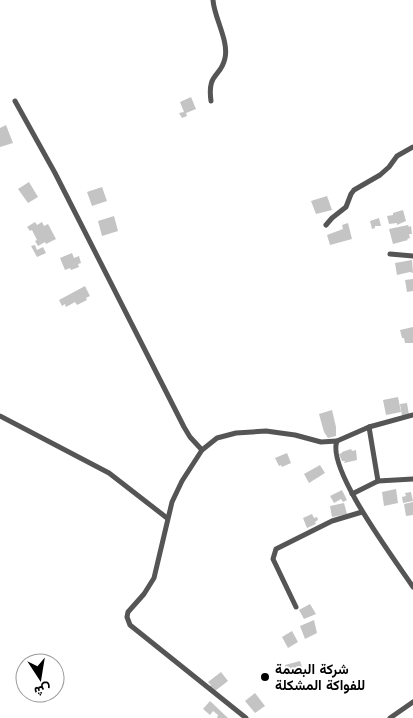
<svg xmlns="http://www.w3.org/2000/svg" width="413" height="718" font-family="Jost,Vazirmatn,sans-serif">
<rect width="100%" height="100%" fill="#fff"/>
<!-- building -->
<g fill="#c4c4c4">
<polygon points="191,97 196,109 186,113 187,116 182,118 179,113 184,112 180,102"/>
<polygon points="6,125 13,143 0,147 0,128"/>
<polygon points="29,182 38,197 28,203 18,189"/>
<polygon points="102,187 107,201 92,206 87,192"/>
<polygon points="327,196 332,210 316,214 311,201"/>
<polygon points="403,210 406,221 397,225 397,223 389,224 387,216 393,215 393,213"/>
<polygon points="114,216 118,231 102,236 98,221"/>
<polygon points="379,218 381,226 375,226 375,228 372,229 370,221"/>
<polygon points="35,222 37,225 42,222 44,226 48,224 56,239 46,244 45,242 38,246 35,241 37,240 32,230 30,231 27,227"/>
<polygon points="348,223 352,239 330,245 327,235 343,229 342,225"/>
<polygon points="408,225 409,227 411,226 412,234 409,234 410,238 407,239 408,240 393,244 389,229"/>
<polygon points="35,245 37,250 43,247 46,253 37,257 31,246"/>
<polygon points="72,253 74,258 79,256 81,263 78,264 79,267 71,270 70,268 65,270 60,258"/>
<polygon points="412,260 413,273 410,272 397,275 395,263"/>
<polygon points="413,279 413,291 407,292 405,280"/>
<polygon points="85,286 90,296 86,298 87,300 77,305 75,302 66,307 65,304 62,306 59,300"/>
<polygon points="413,327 413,343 405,343 404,338 402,338 400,330"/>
<polygon points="398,397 401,412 386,415 383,400"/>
<polygon points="407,403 409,415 402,416 400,404"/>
<polygon points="332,410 336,427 336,436 328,438 324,432 319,414"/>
<polygon points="351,449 352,451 356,450 357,460 344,463 345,461 342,461 339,454 342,453 342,452"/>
<polygon points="287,453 291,463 282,467 281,465 279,466 275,458"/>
<polygon points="320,465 325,473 309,483 304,474"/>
<polygon points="396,489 398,503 384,506 382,492"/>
<polygon points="342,490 347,500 343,502 341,499 334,503 330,496"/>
<polygon points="411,492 413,501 403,503 402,497 406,496 405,493"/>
<polygon points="413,502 413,515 406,516 404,504"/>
<polygon points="344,503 347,514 332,517 330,506"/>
<polygon points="312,514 314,518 317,517 318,520 315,522 316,524 307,528 303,518"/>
<polygon points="310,604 316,614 304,619 299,610"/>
<polygon points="314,620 317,633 305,639 300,626"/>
<polygon points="292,631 298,642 288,648 282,637"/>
<polygon points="300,661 302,667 286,670 285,665"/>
<polygon points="221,672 228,681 215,691 209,687 211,685 208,682"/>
<polygon points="255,693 265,706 255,713 245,701"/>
<polygon points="210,701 228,718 217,718 218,715 213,711 210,715 203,709"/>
</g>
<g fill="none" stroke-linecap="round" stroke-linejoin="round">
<!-- street -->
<g stroke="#555" stroke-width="5">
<polyline points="15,101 55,173 184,427 190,437 202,450"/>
<path d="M211,101C207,72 221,78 225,58C229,41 214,17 213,0"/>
<polyline points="326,225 332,218 346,207 351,194 354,190 380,175 389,167 397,156 413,147"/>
<polyline points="390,254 413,256"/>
<path d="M413,415L369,427L337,441C326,469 396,561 413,587"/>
<polyline points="0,416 109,473 167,518"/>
<polyline points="369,427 378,481 413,479"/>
<polyline points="352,494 378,481"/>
<polyline points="296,607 273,559 276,549 332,521 362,512"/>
<polyline points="246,718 130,625 127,617 128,612 144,594 154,578 172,502 182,481 202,450 217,438 236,433 266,431 295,435 321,442 337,441"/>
<polyline points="390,718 413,702"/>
</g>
</g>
<!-- markers -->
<circle fill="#000" stroke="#fff" stroke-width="2" cx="265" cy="677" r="5"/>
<g text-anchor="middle" stroke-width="4" stroke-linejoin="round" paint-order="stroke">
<!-- poi labels -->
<g font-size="14" font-weight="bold" fill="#000" stroke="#fff" text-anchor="start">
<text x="275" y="674">شركة البصمة<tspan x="275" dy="16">للفواكة المشكلة</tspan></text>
</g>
</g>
<!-- north arrow -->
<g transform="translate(40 678) rotate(168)"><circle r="24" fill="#ffffff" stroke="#999999"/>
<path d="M0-4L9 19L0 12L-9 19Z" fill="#000000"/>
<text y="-8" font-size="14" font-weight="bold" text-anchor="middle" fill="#000000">ش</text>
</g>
</svg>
